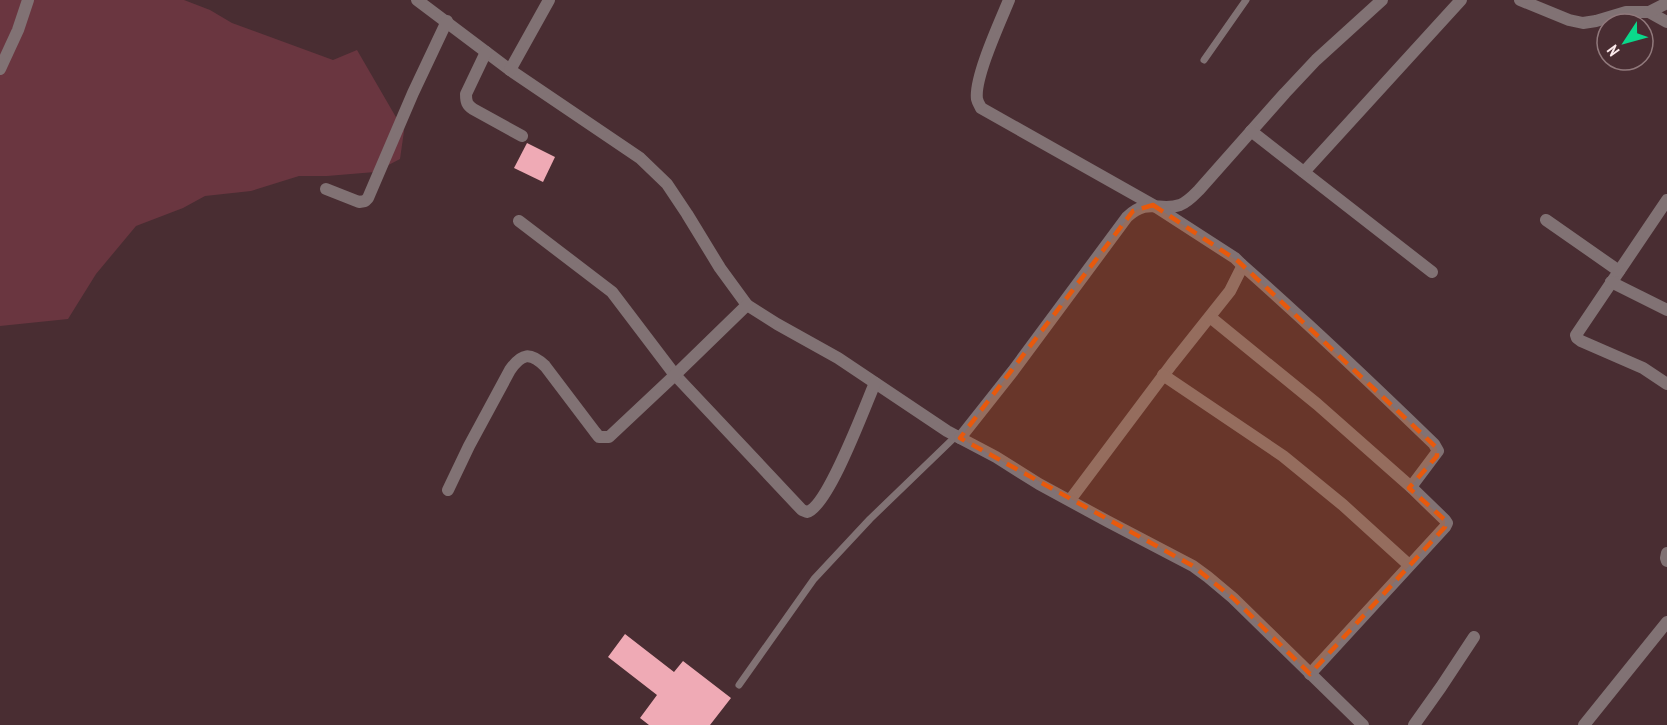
<svg xmlns="http://www.w3.org/2000/svg" width="1667" height="725" font-family="'PT Sans Narrow',sans-serif">
<rect width="100%" height="100%" fill="#492d32"/>
<!-- green -->
<polygon fill="#6a3640" points="0,0 184,0 210,10 232,23 333,60 357,50 404,131 400,159 375,172 327,176 299,176 251,191 205,196 183,208 136,226 96,274 68,319 0,326"/>
<!-- building -->
<g fill="#efaab5">
<polygon points="527,143 555,157 543,182 514,168"/>
<polygon points="625,634 674,672 683,661 731,698 710,725 649,725 640,718 657,695 608,657"/>
</g>
<g fill="none" stroke-linecap="round" stroke-linejoin="round">
<!-- lane -->
<g stroke="#817274" stroke-width="7">
<polyline points="1204,60 1246,0"/>
<polyline points="739,685 814,579 870,519 956,436"/>
</g>
<!-- street -->
<g stroke="#817274" stroke-width="12">
<path d="M417,0L510,70L640,158L667,184L687,214L720,268L747,305L777,324L838,358L947,431L960,438L1013,371L1127,217C1148,197 1159,212 1180,205C1188,202 1194,195 1199,190L1285,93L1316,60L1382,0"/>
<path d="M1009,0C1000,22 974,78 977,99C978,103 979,104 981,108L1153,205L1235,258L1241,264L1242,267L1230,291L1172,364L1070,500"/>
<polyline points="1520,0 1569,20 1583,23 1596,21 1626,12 1649,12 1667,22"/>
<polyline points="1649,12 1667,3"/>
<path d="M486,52L466,94C466,102 467,105 473,109L522,136"/>
<polyline points="0,69 18,30 28,0"/>
<polyline points="510,70 549,0"/>
<polyline points="1251,131 1432,272"/>
<polyline points="1304,172 1461,0"/>
<polyline points="326,189 359,202 365,201 368,198 413,93 447,21"/>
<polyline points="1667,200 1576,335 1577,338 1581,341 1643,368 1667,384"/>
<polyline points="1546,220 1619,271"/>
<path d="M519,221L612,292L675,375L802,510L807,512C828,507 865,406 875,383"/>
<path d="M1241,264C1307,322 1371,383 1434,444L1438,451L1411,487L1445,520L1447,523L1445,527L1310,674"/>
<polyline points="1611,282 1667,310"/>
<polyline points="1210,317 1317,404 1411,487"/>
<polyline points="1163,375 1283,456 1343,505 1409,565"/>
<polyline points="960,438 996,457 1039,484 1107,521 1193,566 1208,577 1233,598 1363,725"/>
<path d="M448,490L469,446L510,370C522,353 530,352 545,366L595,432L599,437H609L675,375L747,305"/>
<polyline points="1667,553 1666,558 1667,561"/>
<polyline points="1414,725 1441,687 1474,637"/>
<polyline points="1584,725 1667,622"/>
</g>
</g>
<!-- marked area -->
<path fill="#e8590c" fill-opacity="0.2" stroke="#e8590c" stroke-width="4.5" stroke-dasharray="12 8" stroke-linejoin="round" d="M1153,205L1238,261L1437,448V456L1409,488L1445,520V527L1310,674L1233,598L1193,566L960,438L1133,211Z"/>
<!-- north arrow -->
<g transform="translate(1625 42) rotate(234)"><circle r="28" fill="#492d32" stroke="#91797c" stroke-width="1.5"/>
<path d="M0-4.5L10 22L0 15L-10 22Z" fill="#0ad98b"/>
<text y="-9" font-size="16" font-weight="bold" text-anchor="middle" fill="#fceaec">N</text>
</g>
</svg>
